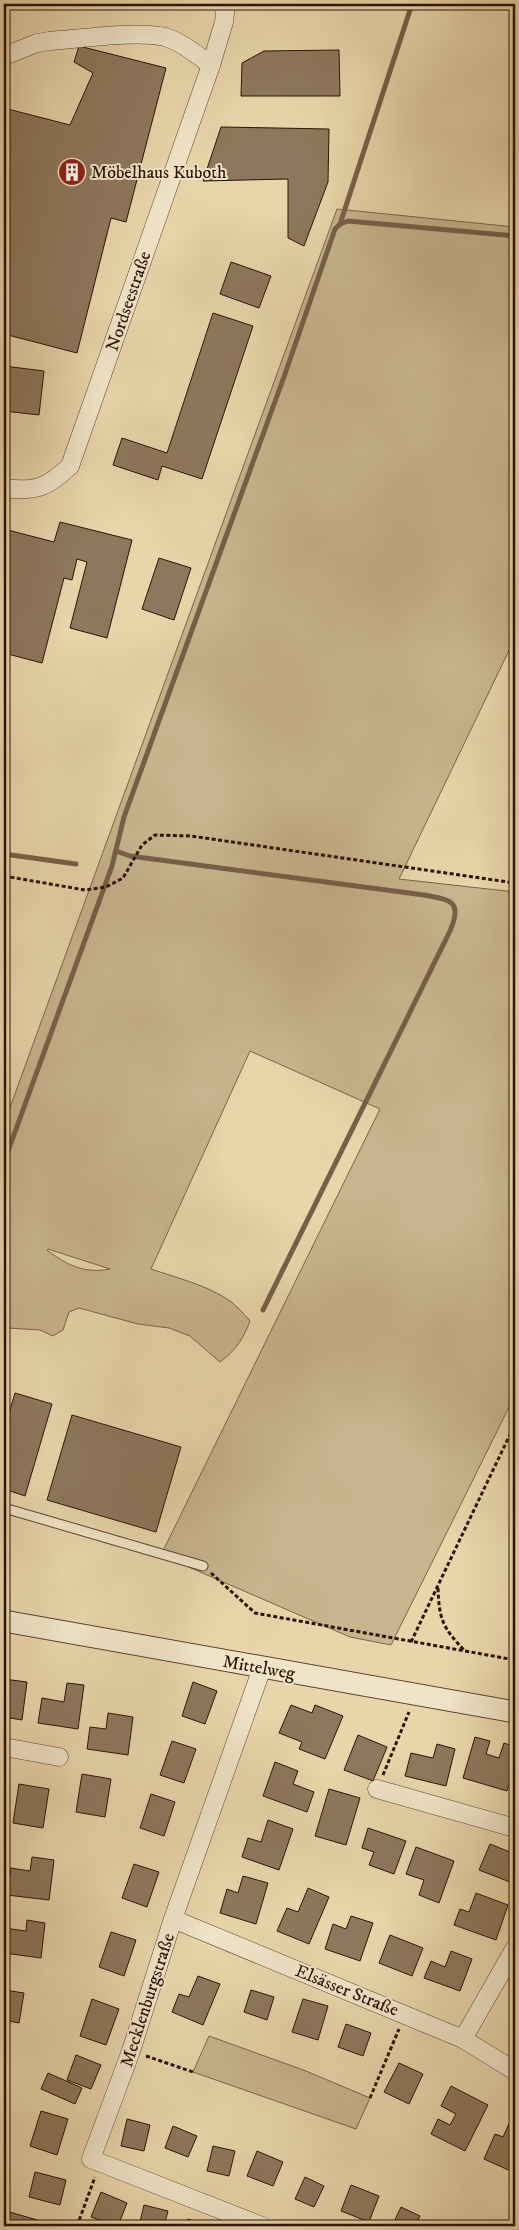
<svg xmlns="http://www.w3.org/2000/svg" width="519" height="2230" font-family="'IM FELL DW Pica',serif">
<rect width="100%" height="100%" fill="#e8d5aa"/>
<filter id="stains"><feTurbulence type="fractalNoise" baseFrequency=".004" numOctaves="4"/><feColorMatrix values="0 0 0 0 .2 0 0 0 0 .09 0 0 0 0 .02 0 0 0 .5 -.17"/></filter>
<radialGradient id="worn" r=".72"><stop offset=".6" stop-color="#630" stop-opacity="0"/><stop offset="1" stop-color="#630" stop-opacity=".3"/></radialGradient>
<!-- green -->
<g fill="#c8b48e" stroke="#7a634b" fill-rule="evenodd">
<path d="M337,209L515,227V638L399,879L515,892V1395L391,1645L350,1637L161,1555L380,1109L250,1051L151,1269C177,1278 207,1285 230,1301C237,1306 244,1314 250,1321C244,1338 235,1351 220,1362L190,1336L169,1328L138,1324L79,1308L69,1312L63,1330L53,1336L40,1330L8,1328L4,1318V1124ZM47,1250L48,1249L110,1269C84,1274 67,1265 47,1250Z"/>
<polygon points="209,2036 306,2071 370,2098 356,2129 193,2072"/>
</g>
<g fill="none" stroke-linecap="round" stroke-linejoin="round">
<!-- stream -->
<g stroke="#775f48" stroke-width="5">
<polyline points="340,224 348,221 515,236"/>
<path d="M116,851L130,856L424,895C451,900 463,901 450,931L263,1310"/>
<polyline points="4,854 76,864"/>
<polyline points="4,1162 112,866 124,817 285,374 335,229 340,224 412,4"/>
</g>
</g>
<!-- building -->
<g fill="#8e775c" stroke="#2d1208">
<polygon points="79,46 166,68 126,222 111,218 77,353 4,334 4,108 70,125 93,73 74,62"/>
<polygon points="339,50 340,96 241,96 242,63 264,51"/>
<polygon points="221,127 329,129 328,182 304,246 288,238 288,179 203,181"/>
<polygon points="231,262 271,276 259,308 220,294"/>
<polygon points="213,313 253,326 202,479 162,466 158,480 113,465 122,438 167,453"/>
<polygon points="4,366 44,371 39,415 4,411"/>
<polygon points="60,522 132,540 107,638 70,628 87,562 77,559 72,580 64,578 42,663 4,653 4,529 54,542"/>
<polygon points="159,558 191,568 174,620 142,609"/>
<polygon points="15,1393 52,1404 25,1496 4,1489 4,1430"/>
<polygon points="72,1415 181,1447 156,1532 47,1500"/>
<polygon points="4,1679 27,1682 22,1720 4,1717"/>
<polygon points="193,1682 217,1691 205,1724 182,1716"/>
<polygon points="67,1683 84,1685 78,1729 38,1723 42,1698 64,1702"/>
<polygon points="291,1705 312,1713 315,1705 343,1716 325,1759 299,1749 302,1742 279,1733"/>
<polygon points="108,1713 133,1717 128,1755 87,1749 90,1727 106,1729"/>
<polygon points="358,1735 387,1747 373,1781 344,1770"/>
<polygon points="475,1737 490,1741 486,1754 499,1758 504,1743 515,1747 515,1764 507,1791 463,1778"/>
<polygon points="172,1741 196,1749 184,1783 160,1775"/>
<polygon points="437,1744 455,1749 446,1786 405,1776 411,1753 433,1758"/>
<polygon points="275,1762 298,1771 293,1784 314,1792 307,1812 263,1796"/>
<polygon points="82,1774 111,1779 105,1817 76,1812"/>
<polygon points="19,1784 49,1789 43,1828 13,1823"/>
<polygon points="329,1789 360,1798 346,1845 315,1836"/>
<polygon points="151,1794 175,1802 164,1836 140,1828"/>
<polygon points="268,1820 293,1829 279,1870 242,1857 248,1838 261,1842"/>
<polygon points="368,1828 406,1841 394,1874 369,1865 374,1852 362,1848"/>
<polygon points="490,1844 515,1854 515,1884 479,1870"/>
<polygon points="416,1847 454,1861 439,1903 419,1895 424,1880 406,1874"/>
<polygon points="32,1857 54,1860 49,1900 7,1895 11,1868 30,1871"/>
<polygon points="134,1864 159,1872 147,1907 122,1898"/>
<polygon points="243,1876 268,1883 256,1924 220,1913 227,1889 238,1893"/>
<polygon points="308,1888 329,1897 309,1944 277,1931 287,1908 298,1912"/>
<polygon points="476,1893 508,1905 496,1940 454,1925 460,1909 469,1912"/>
<polygon points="351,1916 373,1923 360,1961 325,1949 333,1924 346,1929"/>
<polygon points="27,1920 45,1923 41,1958 4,1953 4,1928 26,1931"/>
<polygon points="111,1932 136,1940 124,1976 99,1967"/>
<polygon points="390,1935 423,1948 412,1976 379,1963"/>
<polygon points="451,1951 472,1959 460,1991 424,1978 431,1961 445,1967"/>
<polygon points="198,1976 220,1984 203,2025 172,2012 179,1994 189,1997"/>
<polygon points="4,1990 24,1993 19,2023 4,2020"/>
<polygon points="251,1990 274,1997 267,2020 244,2012"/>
<polygon points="92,1999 119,2009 106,2045 80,2036"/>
<polygon points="303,1999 328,2006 318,2040 292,2032"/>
<polygon points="346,2024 371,2033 363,2056 338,2047"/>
<polygon points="76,2055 101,2065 91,2089 67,2080"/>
<polygon points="399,2063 423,2074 409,2104 384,2092"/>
<polygon points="48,2073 82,2088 75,2104 41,2089"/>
<polygon points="451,2086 488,2105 465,2151 431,2134 438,2119 450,2125 456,2114 441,2106"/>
<polygon points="41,2111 68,2119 57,2155 30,2146"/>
<polygon points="513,2115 515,2116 515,2173 484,2159 495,2134 503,2137"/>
<polygon points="127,2119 150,2125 144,2151 121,2146"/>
<polygon points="173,2126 197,2136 188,2157 165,2148"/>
<polygon points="213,2146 235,2151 229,2176 207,2171"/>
<polygon points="257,2151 283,2162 273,2186 247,2176"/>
<polygon points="35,2172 66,2180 60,2205 29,2197"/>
<polygon points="305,2177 324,2186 314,2207 295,2199"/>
<polygon points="351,2185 379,2196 369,2222 341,2211"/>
<polygon points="101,2192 127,2203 118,2226 91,2217"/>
<polygon points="144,2205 168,2211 164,2226 139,2226"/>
<polygon points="401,2207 420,2216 415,2226 392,2226"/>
<polygon points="6,2211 55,2225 55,2226 4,2226"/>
<polygon points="188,2219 207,2226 185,2226"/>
</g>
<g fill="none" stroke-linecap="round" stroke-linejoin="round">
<!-- service casing -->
<g stroke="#5c4330" stroke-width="11">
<polyline id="service" points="4,1508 203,1566"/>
</g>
<!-- minor casing -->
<g stroke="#5c4330" stroke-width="19">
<g id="minor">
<path d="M7,55L37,43L49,41C80,39 137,30 165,37C182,42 197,55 211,65"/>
<path d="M4,488C35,492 47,488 70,466L211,65L224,22L226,4"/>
<polyline points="262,1668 173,1919 131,2051 91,2159 262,2226"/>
<polyline points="4,1747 59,1757"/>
<polyline points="377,1789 515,1828"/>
<polyline points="173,1919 463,2039 515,2071"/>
<polyline points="463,2039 515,1948"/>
</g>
</g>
<!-- tertiary casing -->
<g stroke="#5c4330" stroke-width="23">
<polyline id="tertiary" points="4,1621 515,1712"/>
</g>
<!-- path -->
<g stroke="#2d1208" stroke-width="3" stroke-dasharray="4 2.5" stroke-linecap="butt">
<polyline points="4,876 85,890 106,887 123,878 142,845 155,835 191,836 515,883"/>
<polyline points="211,1573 255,1613 515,1660"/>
<path d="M438,1588C439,1620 443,1628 465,1651"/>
<polyline points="411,1642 515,1424"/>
<polyline points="383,1775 409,1712"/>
<polyline points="146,2056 193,2072"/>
<polyline points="370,2098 399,2029"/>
<polyline points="77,2226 95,2177"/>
</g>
<!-- service -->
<use href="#service" stroke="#f0e4c8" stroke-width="9"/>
<!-- minor -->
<use href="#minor" stroke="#f0e4c8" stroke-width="18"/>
<!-- tertiary -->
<use href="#tertiary" stroke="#f0e4c8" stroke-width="21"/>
</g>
<!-- icons -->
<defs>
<g id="building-disc" transform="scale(1.4375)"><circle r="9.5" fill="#8f2418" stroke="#f0e4c8"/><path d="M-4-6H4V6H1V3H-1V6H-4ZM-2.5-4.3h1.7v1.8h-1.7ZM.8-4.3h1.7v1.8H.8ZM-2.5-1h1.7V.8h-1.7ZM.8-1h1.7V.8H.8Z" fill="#fff"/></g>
</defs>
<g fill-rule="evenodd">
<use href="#building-disc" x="72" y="172"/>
</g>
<g text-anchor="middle" stroke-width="4" stroke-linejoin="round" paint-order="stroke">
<!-- poi labels -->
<g font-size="18" fill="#2d1208" stroke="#f0e4c8" text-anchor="start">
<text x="91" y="178">Möbelhaus Kuboth</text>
</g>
<!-- street labels -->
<g font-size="18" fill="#2d1208" stroke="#f0e4c8">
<text transform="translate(128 301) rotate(-71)" y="6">Nordseestraße</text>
<text transform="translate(259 1667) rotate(10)" y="6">Mittelweg</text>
<text transform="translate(347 1990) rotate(22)" y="6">Elsässer Straße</text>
<text transform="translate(147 2000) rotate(-72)" y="6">Mecklenburgstraße</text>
</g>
</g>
<!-- margin -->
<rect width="519" height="2230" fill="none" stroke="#e8d5aa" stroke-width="20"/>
<rect x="5" y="5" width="509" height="2220" fill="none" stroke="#2d1208" stroke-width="2.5"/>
<rect x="10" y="10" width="499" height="2210" fill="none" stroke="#2d1208"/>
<rect width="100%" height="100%" filter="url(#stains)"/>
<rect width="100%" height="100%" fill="url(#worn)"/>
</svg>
